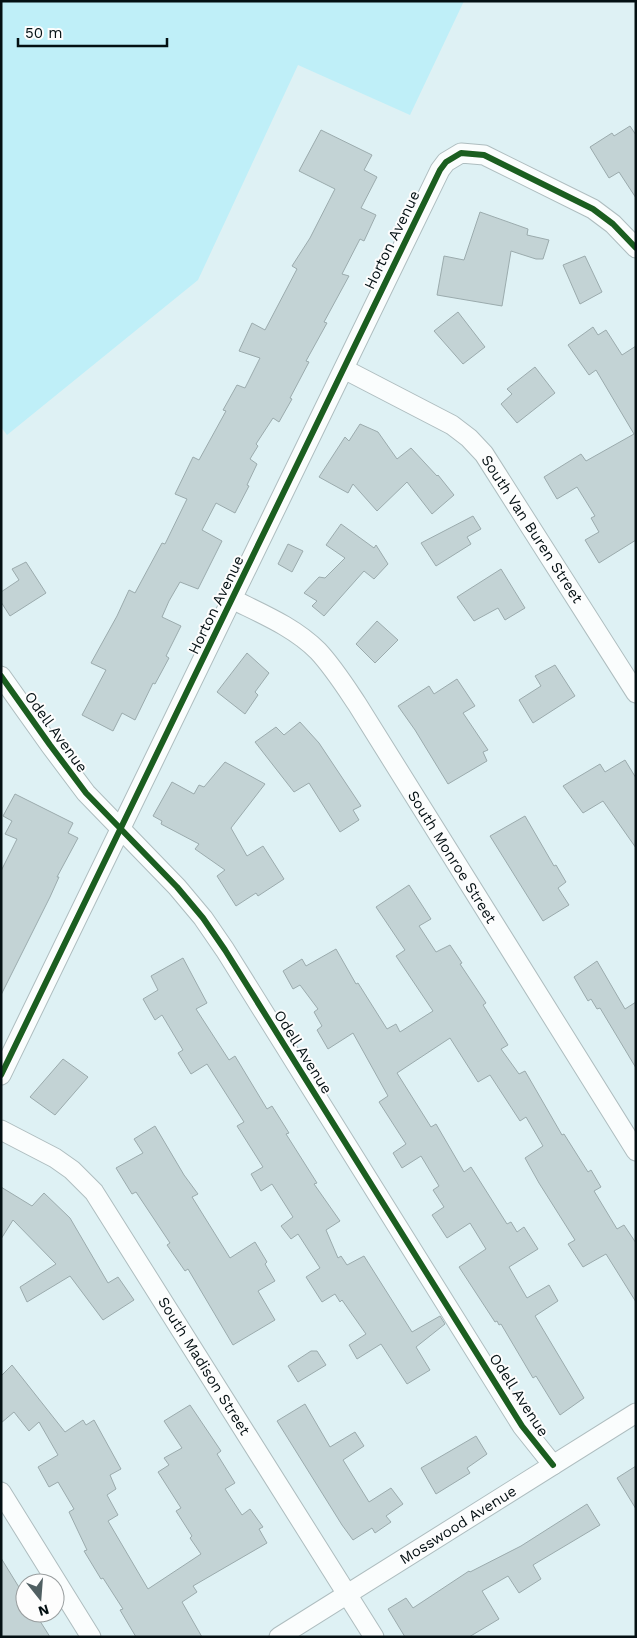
<svg xmlns="http://www.w3.org/2000/svg" width="637" height="1638" font-family="'Work Sans',sans-serif">
<rect width="100%" height="100%" fill="#def1f4"/>
<!-- green -->
<polygon fill="#bfeff8" points="1,1 464,1 410,115 298,65 198,280 7,435 1,427"/>
<!-- building -->
<g fill="#c3d3d5" stroke="#9babad">
<polygon points="630,126 636,135 636,198 619,172 609,178 590,147 612,133 614,136"/>
<polygon points="321,130 372,155 364,170 377,177 361,208 376,215 364,241 360,239 342,274 349,276 324,322 327,323 306,361 309,362 290,398 292,399 279,422 273,418 256,444 258,446 250,459 257,464 247,485 249,486 235,513 216,503 202,530 222,541 198,589 180,582 169,601 162,617 181,626 166,656 169,658 155,684 153,683 135,720 122,713 113,731 82,715 106,670 91,663 117,616 129,590 135,593 162,543 165,544 187,499 175,494 193,457 199,460 226,411 223,410 237,385 245,388 260,358 239,351 252,323 265,330 297,269 292,266 310,238 335,189 299,171"/>
<polygon points="480,212 528,229 527,235 549,240 543,259 536,259 511,251 502,306 437,295 444,256 464,260"/>
<polygon points="585,256 602,292 580,304 563,265"/>
<polygon points="458,312 485,347 463,364 434,331"/>
<polygon points="593,327 598,335 606,330 622,355 636,346 636,540 599,563 585,540 599,532 591,518 595,516 577,487 557,499 544,477 581,454 586,461 634,434 596,370 589,375 568,345"/>
<polygon points="535,367 555,393 517,423 501,404 512,394 507,389"/>
<polygon points="360,424 378,432 397,459 411,448 437,476 438,475 454,495 432,514 407,482 377,511 353,484 348,493 319,477 345,437 349,441"/>
<polygon points="473,516 481,529 467,537 471,544 436,566 421,543"/>
<polygon points="341,524 374,548 376,545 388,564 374,579 364,571 324,616 312,606 317,601 304,593 319,577 325,578 345,558 326,545"/>
<polygon points="288,544 303,551 292,572 278,564"/>
<polygon points="26,562 46,593 10,616 1,602 1,592 19,580 12,569"/>
<polygon points="501,569 525,608 505,620 498,608 474,621 457,597"/>
<polygon points="377,621 398,640 375,663 356,644"/>
<polygon points="247,653 269,673 255,692 258,695 245,714 217,692"/>
<polygon points="555,665 575,696 533,723 519,700 541,686 535,676"/>
<polygon points="457,679 475,706 463,713 488,750 483,752 487,761 448,784 415,730 398,706 429,686 434,694"/>
<polygon points="300,722 319,743 361,806 353,810 359,820 340,832 309,783 294,792 255,742 276,727 284,735"/>
<polygon points="625,760 636,778 636,848 603,801 583,813 563,786 600,764 605,772"/>
<polygon points="225,762 265,784 231,828 247,856 263,846 284,879 258,896 256,893 236,906 217,876 225,870 195,849 199,844 161,824 162,821 153,816 172,782 194,794 199,785 204,787"/>
<polygon points="15,794 73,823 68,833 78,838 57,877 59,877 50,897 1,995 1,871 17,839 5,834 12,821 3,816"/>
<polygon points="525,816 554,866 556,865 566,882 558,888 569,905 543,921 490,836"/>
<polygon points="409,885 431,919 419,926 436,952 450,945 462,963 460,964 486,1003 483,1005 508,1045 501,1049 519,1074 525,1071 562,1135 564,1134 588,1172 591,1170 601,1187 594,1191 617,1229 624,1225 636,1243 636,1302 606,1254 583,1267 568,1244 575,1240 539,1183 525,1158 543,1146 526,1117 520,1121 490,1075 478,1082 450,1038 397,1073 431,1127 436,1124 464,1172 471,1167 507,1224 511,1222 517,1232 524,1227 538,1249 509,1267 527,1298 549,1285 558,1301 535,1316 584,1398 560,1415 536,1376 533,1378 501,1324 499,1325 497,1321 495,1322 459,1267 486,1249 470,1223 447,1238 432,1215 444,1207 433,1190 439,1186 421,1156 402,1168 393,1153 406,1144 379,1102 388,1096 353,1033 328,1049 317,1030 322,1026 314,1012 318,1009 300,985 293,989 283,971 302,959 306,966 336,949 356,984 358,983 387,1029 396,1024 400,1032 433,1011 396,956 405,950 376,907"/>
<polygon points="183,958 207,1003 196,1009 229,1060 235,1056 267,1109 272,1106 289,1133 286,1134 317,1183 314,1184 340,1221 326,1230 338,1258 341,1256 347,1265 364,1256 412,1332 440,1316 445,1324 416,1347 430,1370 407,1384 381,1344 357,1359 349,1345 366,1334 342,1300 340,1302 335,1294 322,1302 306,1277 320,1268 298,1234 291,1239 281,1226 293,1217 272,1184 261,1191 251,1174 263,1167 237,1126 244,1122 207,1064 191,1074 178,1053 183,1050 162,1015 155,1020 143,999 158,990 151,976"/>
<polygon points="597,961 625,1009 636,1002 636,1068 600,1008 597,1009 591,999 588,1001 574,977"/>
<polygon points="63,1059 88,1077 55,1115 30,1097"/>
<polygon points="155,1126 184,1175 198,1194 192,1197 230,1258 255,1242 267,1262 265,1264 275,1281 258,1291 275,1320 233,1345 188,1269 185,1271 167,1245 170,1243 136,1192 132,1194 116,1168 143,1153 134,1139"/>
<polygon points="1,1187 32,1206 44,1193 70,1218 108,1283 118,1277 134,1300 103,1320 70,1276 27,1302 20,1287 56,1264 13,1220 1,1239"/>
<polygon points="311,1351 317,1351 326,1365 298,1382 288,1366"/>
<polygon points="12,1365 65,1432 83,1420 86,1425 94,1420 121,1469 110,1475 116,1489 107,1495 118,1515 108,1521 148,1589 201,1554 190,1538 192,1536 176,1511 181,1508 158,1472 169,1465 164,1458 182,1448 164,1421 190,1405 221,1451 217,1454 235,1483 225,1489 242,1515 250,1509 263,1527 259,1529 267,1543 193,1586 197,1592 182,1602 202,1637 136,1637 120,1610 123,1609 103,1578 101,1579 84,1551 87,1550 69,1512 74,1509 58,1482 49,1487 38,1467 58,1455 39,1422 29,1431 14,1412 1,1423 1,1376"/>
<polygon points="305,1404 330,1447 355,1432 364,1446 343,1460 369,1502 391,1488 403,1504 386,1516 391,1522 375,1533 372,1528 353,1540 342,1525 277,1421"/>
<polygon points="476,1436 487,1454 467,1468 470,1473 436,1494 421,1468"/>
<polygon points="636,1466 636,1509 617,1478"/>
<polygon points="587,1504 600,1525 533,1565 541,1579 519,1593 508,1576 482,1591 499,1619 469,1637 405,1637 388,1609 406,1598 413,1608 469,1571 470,1572 521,1546"/>
<polygon points="1,1558 25,1597 25,1613 35,1613 50,1637 1,1637"/>
</g>
<g fill="none" stroke-linecap="round" stroke-linejoin="round">
<!-- minor casing -->
<g stroke="#aebdbf" stroke-width="21">
<g id="minor">
<polyline points="344,369 452,425 469,438 484,454 636,693"/>
<path d="M232,599C262,614 294,627 318,651C333,667 345,686 357,704L636,1151"/>
<polyline points="1,676 50,745 86,793 177,887 203,918 225,950 522,1426 553,1465"/>
<polyline points="1,1075 440,170 446,162 461,153 484,155 593,209 613,224 636,248"/>
<polyline points="1,1130 55,1158 72,1170 94,1192 374,1637"/>
<polyline points="1,1492 91,1637"/>
<polyline points="279,1637 636,1413"/>
</g>
</g>
<!-- minor -->
<use href="#minor" stroke="#fafdfd" stroke-width="19"/>
<!-- cycleway casing -->
<g stroke="#fdfdfd" stroke-width="9">
<g id="cycleway">
<polyline points="1,676 50,745 86,793 177,887 203,918 225,950 522,1426 553,1465"/>
<polyline points="1,1075 440,170 446,162 461,153 484,155 593,209 613,224 636,248"/>
</g>
</g>
<!-- cycleway -->
<use href="#cycleway" stroke="#1b5e20" stroke-width="6"/>
</g>
<g text-anchor="middle" stroke-width="4" stroke-linejoin="round" paint-order="stroke">
<!-- street labels -->
<g font-size="15" fill="#041013" stroke="#fdfdfd">
<text transform="translate(392 240) rotate(-64)" y="5">Horton Avenue</text>
<text transform="translate(532 529) rotate(57)" y="5">South Van Buren Street</text>
<text transform="translate(216 605) rotate(-64)" y="5">Horton Avenue</text>
<text transform="translate(56 732) rotate(54)" y="5">Odell Avenue</text>
<text transform="translate(452 857) rotate(58)" y="5">South Monroe Street</text>
<text transform="translate(303 1052) rotate(58)" y="5">Odell Avenue</text>
<text transform="translate(204 1366) rotate(58)" y="5">South Madison Street</text>
<text transform="translate(519 1395) rotate(57)" y="5">Odell Avenue</text>
<text transform="translate(458 1525) rotate(-32)" y="5">Mosswood Avenue</text>
</g>
</g>
<!-- border -->
<rect width="637" height="1638" fill="none" stroke="#041013" stroke-width="5"/>
<!-- north arrow -->
<g transform="translate(40 1598) rotate(163)"><circle r="24" fill="#fdfdfd" stroke="#999e9f"/>
<path d="M0-4L9 19L0 12L-9 19Z" fill="#505f62"/>
<text y="-8" font-size="14" font-weight="bold" text-anchor="middle" fill="#041013">N</text>
</g>
<!-- scale -->
<path d="M18 38v8h149v-8" fill="none" stroke="#041013" stroke-width="2.5"/>
<text x="25" y="38" font-size="15" fill="#041013" stroke="#fdfdfd" stroke-width="4" paint-order="stroke">50 m</text>
</svg>
